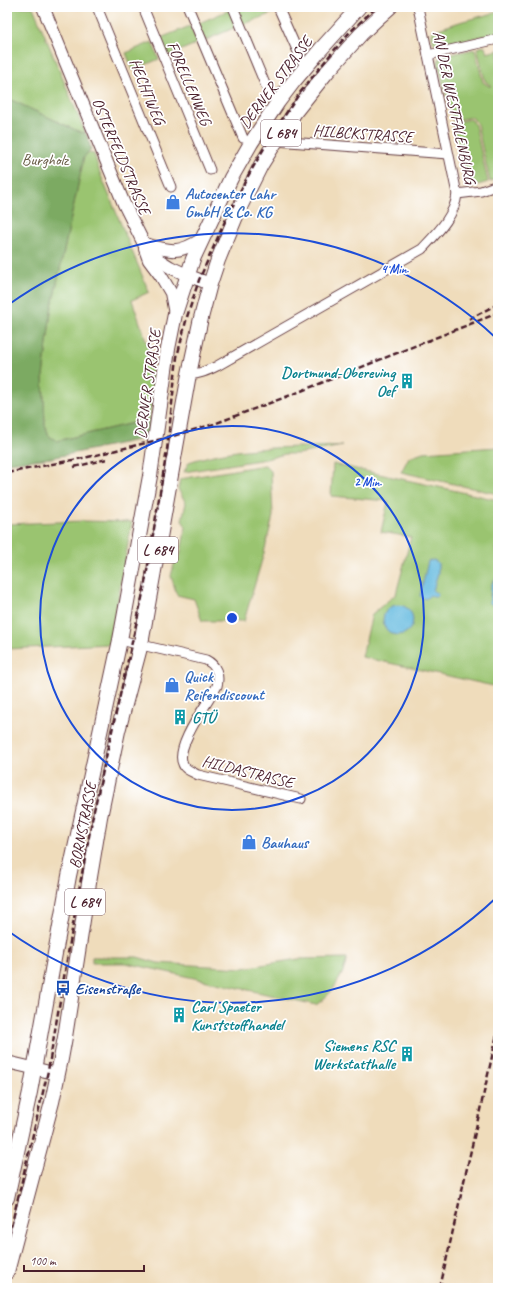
<svg xmlns="http://www.w3.org/2000/svg" width="505" height="1295" font-family="Caveat,sans-serif">
<rect width="100%" height="100%" fill="#fff"/>
<filter id="ink" filterUnits="userSpaceOnUse"><feTurbulence type="fractalNoise" baseFrequency=".025" numOctaves="2"/><feDisplacementMap in="SourceGraphic" scale="8" xChannelSelector="R" yChannelSelector="G"/><feConvolveMatrix kernelMatrix="1 2 1 2 8 2 1 2 1" color-interpolation-filters="sRGB"/></filter>
<filter id="wash" filterUnits="userSpaceOnUse"><feTurbulence type="fractalNoise" baseFrequency=".012" numOctaves="4" result="noise"/><feDisplacementMap in="SourceGraphic" scale="16" xChannelSelector="R" yChannelSelector="G"/><feGaussianBlur stdDeviation="0.9" result="paint"/><feColorMatrix in="noise" values="0 0 0 0 0 0 0 0 0 0 0 0 0 0 0 0 0 1.4 0 .05"/><feComposite in="paint" operator="in"/></filter>
<g filter="url(#wash)">
<rect width="100%" height="100%" fill="#efdcbb"/>
<!-- green -->
<g fill="#9ac470" stroke="#72724e" fill-rule="evenodd">
<polygon points="7,7 33,7 85,132 82,133 7,98"/>
<polygon points="237,7 273,7 275,12 242,25"/>
<polygon points="229,10 236,27 204,41 197,24"/>
<path d="M498,12V33L438,46C432,44 432,37 432,31L463,21Z"/>
<polygon points="190,26 198,43 165,57 158,39"/>
<polygon points="152,42 159,59 133,70 126,53"/>
<polygon points="485,46 487,53 498,50 498,178 490,182 477,124 472,117 453,121 438,64 439,58 442,56 475,49 483,82 489,86 491,86 485,81 477,48"/>
<path d="M471,119L475,125L488,182C481,184 472,188 466,181L453,123Z"/>
<polygon points="88,153 94,154 100,173 149,292 132,300 148,346 154,379 150,419 57,441 49,436 45,425 43,376 51,311 84,157"/>
<path d="M343,446L298,454H285L266,459L184,472L189,462C238,445 292,448 343,446Z"/>
<polygon points="498,447 498,494 401,472 409,457 423,452"/>
<path d="M333,464L498,500V545L495,548L498,556V577L493,581L490,595L492,605L498,607V687L362,657L372,614L396,594L411,537L381,532L388,501L331,496ZM395,606C407,606 412,611 412,623L388,609Z"/>
<polygon points="265,465 271,471 273,516 264,553 244,621 202,621 194,599 177,595 171,576 175,561 180,556 186,527 182,520 186,503 178,489 180,479"/>
<polygon points="83,521 132,522 110,644 7,649 7,524"/>
<path d="M92,957H137L158,963L243,968L298,959L347,958C344,976 331,995 316,1005L126,963H92Z"/>
</g>
<!-- forest -->
<polygon fill="#7baa62" stroke="#626446" points="7,98 82,133 85,132 88,138 91,149 84,157 51,311 43,376 45,425 49,436 57,441 150,419 147,438 51,458 7,463"/>
<!-- water -->
<g fill="#62b9df" stroke="#566c85">
<polygon points="434,560 438,563 438,573 433,591 438,593 438,595 436,597 433,597 430,595 426,599 422,598 420,596 428,561"/>
<path d="M498,577V607L492,605L489,602C493,592 487,585 498,577Z"/>
<circle cx="398" cy="620" r="15"/>
</g>
</g>
<g filter="url(#ink)">
<g fill="none" stroke-linecap="round" stroke-linejoin="round">
<!-- street casing -->
<g stroke="#633b41" stroke-width="11">
<g id="street">
<polyline points="97,7 171,187"/>
<polyline points="143,7 210,170"/>
<polyline points="188,7 243,138"/>
<polyline points="233,7 270,96"/>
<polyline points="278,7 302,61"/>
<polyline points="428,55 498,39"/>
<polyline points="276,141 448,154"/>
<polyline points="457,194 481,191 498,185"/>
<path d="M189,374C199,375 208,370 217,366L422,249C436,234 455,216 457,194L418,7"/>
<path d="M120,640L206,660C216,665 220,675 217,686C208,703 174,747 183,764C185,770 193,772 198,775L301,799"/>
</g>
</g>
<!-- secondary casing -->
<g stroke="#633b41" stroke-width="14">
<g id="secondary">
<polyline points="43,7 124,204 144,244 159,260 170,267 187,275 210,284"/>
<path d="M145,244C171,252 179,254 202,239"/>
<polyline points="145,249 149,260 161,276 171,293 175,314"/>
<polyline points="7,1062 58,1074"/>
</g>
</g>
<!-- primary casing -->
<g stroke="#633b41" stroke-width="16">
<g id="primary">
<polyline points="7,1198 30,1092 69,876 120,640 150,476 168,349 175,314 193,259 231,178 251,143 278,102 294,81 321,49 359,7"/>
<polyline points="7,1272 52,1102 61,1059 65,1037 85,907 100,817 118,731 141,644 189,374 201,318 210,284 218,260 239,209 261,165 276,141 295,112 327,72 361,34 380,16 390,7"/>
</g>
</g>
<!-- street -->
<use href="#street" stroke="#fff" stroke-width="9"/>
<!-- secondary -->
<use href="#secondary" stroke="#fff" stroke-width="12"/>
<!-- primary -->
<use href="#primary" stroke="#fff" stroke-width="14"/>
<!-- rail -->
<g stroke="#4a1f2b" stroke-width="2.5" stroke-dasharray="6 3" stroke-linecap="butt">
<polyline points="469,319 498,304"/>
<polyline points="74,467 107,459"/>
<polyline points="7,473 88,457 166,438 214,424 291,395 498,313"/>
<polyline points="7,1244 48,1071 78,895 93,815 144,589 167,450 177,357 187,317 199,280 226,219 248,176 270,138 299,94 330,55 348,34 376,7"/>
<polyline points="440,1288 498,1030"/>
</g>
</g>
</g>
<!-- distance rings -->
<g fill="none" stroke="#1d4ed8" stroke-width="2">
<circle cx="232" cy="618" r="192"/>
<path d="M497 897A385 385 0 0 1 8 931M8 305A385 385 0 0 1 497 339"/>
</g>
<!-- icons -->
<defs>
<g id="shop-bare" transform="scale(1.2)"><path d="M-5-2.5h2.3a2.7 3.5 0 0 1 5.4 0H5L5.5 6h-11ZM-1.5-2.5h3a1.5 2.3 0 0 0-3 0Z" fill="#3f7fe0" stroke="#fff" stroke-width="2.5" paint-order="stroke"/></g>
<g id="building-bare" transform="scale(1.2)"><path d="M-4-6H4V6H1V3H-1V6H-4ZM-2.5-4.3h1.7v1.8h-1.7ZM.8-4.3h1.7v1.8H.8ZM-2.5-1h1.7V.8h-1.7ZM.8-1h1.7V.8H.8Z" fill="#0f9aa8" stroke="#fff" stroke-width="2.5" paint-order="stroke"/></g>
<g id="bus-bare" transform="scale(1.2)"><path d="M-5-6H5V4H4V6H2V4H-2V6H-4V4H-5ZM-3.5-4V0h7V-4ZM-3.5 1.2v1.5H-2V1.2ZM2 1.2v1.5H3.5V1.2Z" fill="#1a4fb4" stroke="#fff" stroke-width="2.5" paint-order="stroke"/></g>
</defs>
<g fill-rule="evenodd">
<use href="#shop-bare" x="173" y="202"/>
<use href="#building-bare" x="407" y="381"/>
<use href="#shop-bare" x="172" y="685"/>
<use href="#building-bare" x="180" y="717"/>
<use href="#shop-bare" x="249" y="842"/>
<use href="#bus-bare" x="63" y="988"/>
<use href="#building-bare" x="179" y="1015"/>
<use href="#building-bare" x="407" y="1054"/>
</g>
<g text-anchor="middle" stroke-width="3.5" stroke-linejoin="round" paint-order="stroke">
<!-- shield labels -->
<g fill="#fff" stroke="#80626b" stroke-width="1">
<rect x="261" y="120" width="40" height="26" rx="3"/>
<rect x="138" y="537" width="40" height="26" rx="3"/>
<rect x="65" y="889" width="40" height="26" rx="3"/>
</g>
<g font-size="15" font-weight="bold" fill="#4a1f2b">
<text x="281" y="138">L 684</text>
<text x="158" y="555">L 684</text>
<text x="85" y="907">L 684</text>
</g>
<!-- street labels -->
<g font-size="16" fill="#4a1f2b" stroke="#fff">
<text transform="translate(275 82) rotate(-53)" y="6">DERNER STRASSE</text>
<text transform="translate(190 83) rotate(67)" y="6">FORELLENWEG</text>
<text transform="translate(148 91) rotate(68)" y="6">HECHTWEG</text>
<text transform="translate(455 107) rotate(78)" y="6">AN DER WESTFALENBURG</text>
<text transform="translate(363 133) rotate(4)" y="6">HILBCKSTRASSE</text>
<text transform="translate(122 156) rotate(67)" y="6">OSTERFELDSTRASSE</text>
<text transform="translate(147 384) rotate(-82)" y="6">DERNER STRASSE</text>
<text transform="translate(248 771) rotate(14)" y="6">HILDASTRASSE</text>
<text transform="translate(82 825) rotate(-79)" y="6">BORNSTRASSE</text>
</g>
<!-- park labels -->
<g font-size="16" fill="#665943" stroke="#fff">
<text x="45" y="165">Burgholz</text>
</g>
<!-- shop labels -->
<g font-size="16" font-weight="bold" fill="#366cbe" stroke="#fff" text-anchor="start">
<text x="185" y="199">Autocenter Lahr<tspan x="185" dy="18">GmbH &amp; Co. KG</tspan></text>
<text x="184" y="682">Quick<tspan x="184" dy="18">Reifendiscount</tspan></text>
<text x="261" y="848">Bauhaus</text>
</g>
<!-- culture labels -->
<g font-size="16" font-weight="bold" fill="#0d838f" stroke="#fff" text-anchor="end">
<text x="395" y="378">Dortmund-Obereving<tspan x="395" dy="18">Oef</tspan></text>
<text x="192" y="723" text-anchor="start">GTÜ</text>
<text x="191" y="1012" text-anchor="start">Carl Spaeter<tspan x="191" dy="18">Kunststoffhandel</tspan></text>
<text x="395" y="1051">Siemens RSC<tspan x="395" dy="18">Werkstatthalle</tspan></text>
</g>
<!-- transit labels -->
<g font-size="16" font-weight="bold" fill="#164399" stroke="#fff" text-anchor="start">
<text x="75" y="994">Eisenstraße</text>
</g>
</g>
<circle cx="232" cy="618" r="6" fill="#1d4ed8" stroke="#fff" stroke-width="2"/>
<g font-size="12" text-anchor="middle" font-weight="bold" fill="#1d4ed8" stroke="#fff" stroke-width="3.5" stroke-linejoin="round" paint-order="stroke">
<text x="395" y="273">4 Min.</text>
<text x="368" y="486">2 Min.</text>
</g>
<!-- margin -->
<rect width="505" height="1295" fill="none" stroke="#fff" stroke-width="24"/>
<!-- scale -->
<path d="M24 1265v6h120v-6" fill="none" stroke="#4a1f2b" stroke-width="2"/>
<text x="30" y="1265" font-size="12" fill="#4a1f2b" stroke="#ffffff" stroke-width="3" paint-order="stroke">100 m</text>
</svg>
